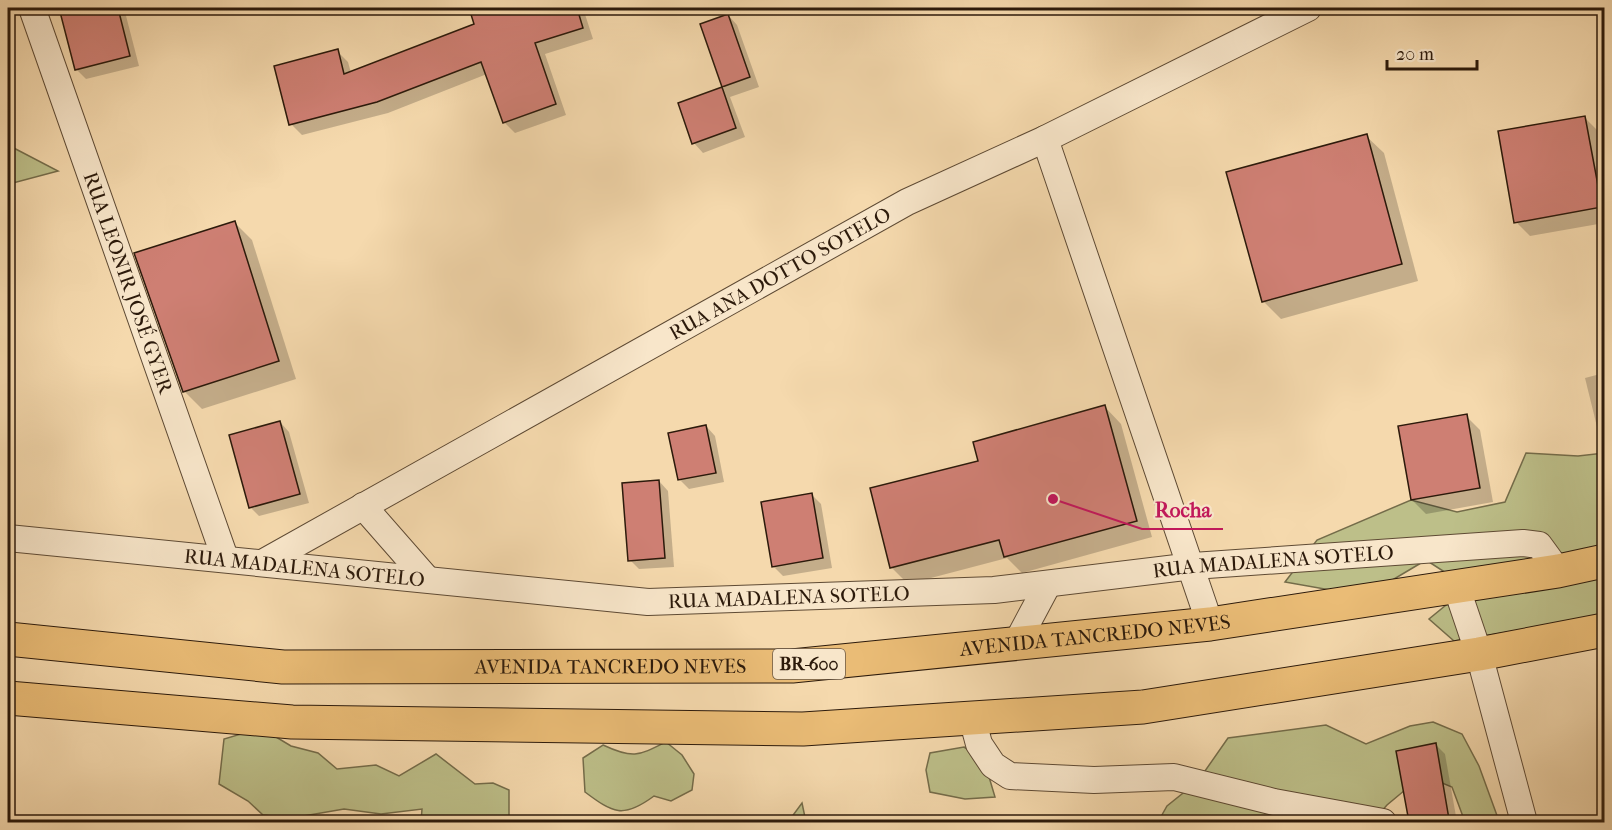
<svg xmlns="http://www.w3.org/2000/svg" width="1612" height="830" font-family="'IM FELL French Canon',serif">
<rect width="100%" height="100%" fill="#f5d9ad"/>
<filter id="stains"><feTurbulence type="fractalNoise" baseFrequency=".00333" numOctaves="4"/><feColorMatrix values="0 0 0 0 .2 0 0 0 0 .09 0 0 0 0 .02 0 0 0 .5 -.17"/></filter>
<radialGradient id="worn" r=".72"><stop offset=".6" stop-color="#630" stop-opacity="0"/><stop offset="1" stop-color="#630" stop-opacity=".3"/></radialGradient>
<!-- green -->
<g fill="#bdbf89" stroke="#746c4a" stroke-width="1.5">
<polygon points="8,145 58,171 13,183 8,181"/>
<polygon points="1526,453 1578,456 1604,453 1604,616 1454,641 1429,619 1468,587 1426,560 1384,585 1336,591 1285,582 1317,540 1411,500 1457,512 1505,502"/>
<polygon points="1433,722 1462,734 1479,766 1499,821 1465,822 1452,787 1423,775 1387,805 1372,822 1304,817 1299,822 1158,822 1167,806 1198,781 1228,738 1326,725 1366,744 1410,726"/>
<polygon points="261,728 291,746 318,753 337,769 376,765 399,776 436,754 475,784 493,783 509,790 509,822 421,822 422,809 381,814 344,809 292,818 263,815 248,801 219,784 224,739"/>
<path d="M666,742L682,755L694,774L692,790L671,801L654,796C623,819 613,813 585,792L583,758L603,745C633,759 638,756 666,742Z"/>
<polygon points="964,747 984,760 995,797 965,799 930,792 926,770 930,753"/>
<polygon points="802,803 806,822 788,822"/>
</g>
<!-- shadow -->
<g fill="#0003">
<polygon points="61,8 124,8 139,66 86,79 76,69"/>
<polygon points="470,8 583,8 593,39 545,54 566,115 515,133 504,122 487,74 388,113 302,135 291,124 337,51 348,62 351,73 475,24"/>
<polygon points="728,15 737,25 759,87 730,97 745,137 703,153 694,143 680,104 724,88 702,25"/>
<polygon points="1585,118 1599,132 1604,164 1604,223 1530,236 1516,222"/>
<polygon points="1366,136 1384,153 1418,281 1281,319 1263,301"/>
<polygon points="235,223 252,240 296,379 202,409 184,391"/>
<polygon points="1604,373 1604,444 1600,439 1585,378"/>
<polygon points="1105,407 1121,424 1152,537 1022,573 1007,558 908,584 891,567 980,462"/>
<polygon points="1466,416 1480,430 1493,502 1426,514 1412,500 1400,427"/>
<polygon points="280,422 289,432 309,503 259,516 250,507"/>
<polygon points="706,426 715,436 724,482 689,489 680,480"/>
<polygon points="659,481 668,491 674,567 639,569 630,560"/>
<polygon points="811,494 821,504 832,568 783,576 774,567 762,503"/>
<polygon points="1435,744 1445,754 1457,822 1410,822 1398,752"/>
<polygon points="1149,817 1154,822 1113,822"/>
</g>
<!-- building -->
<g fill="#ce7f73" stroke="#2c1a0b" stroke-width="1.5">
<polygon points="59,8 118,8 130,56 75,70"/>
<polygon points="469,8 577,8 583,28 535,43 556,104 503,123 481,62 377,102 289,125 274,66 338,49 344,74 474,24"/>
<polygon points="728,14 750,77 722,87 700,24"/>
<polygon points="722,87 736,128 692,144 678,103"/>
<polygon points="1585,116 1602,207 1514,223 1498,131"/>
<polygon points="1367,134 1402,264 1262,302 1226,172"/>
<polygon points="235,221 279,361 183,392 134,253"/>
<polygon points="1105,405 1137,521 1004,557 999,540 890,568 870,488 978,461 973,442"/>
<polygon points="1467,414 1480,488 1411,500 1398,426"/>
<polygon points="280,421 300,494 249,508 229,435"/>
<polygon points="706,425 716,473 678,480 668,433"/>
<polygon points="659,480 665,558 628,561 622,483"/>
<polygon points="812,493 823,558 772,567 761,502"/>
<polygon points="1436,743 1449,819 1409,822 1396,751"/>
</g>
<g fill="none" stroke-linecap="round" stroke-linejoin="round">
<!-- street casing -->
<g stroke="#5e4a34" stroke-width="28">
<g id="street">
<path id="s1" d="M32,8L225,558"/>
<polyline points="1045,139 1210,624"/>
<polyline points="363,506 427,579"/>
<path id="s2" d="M8,538L648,602L994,590L1193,566L1523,543L1539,545L1558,571"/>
<path id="s3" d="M264,562L907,202L1045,139L1308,8"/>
<polyline points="1456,586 1479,654 1524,822"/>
<polyline points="1016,644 1048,584"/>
<polyline points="972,718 979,744 993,765 1010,776 1094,780 1174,777 1274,802 1383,822"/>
</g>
</g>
<!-- primary casing -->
<g stroke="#2c1a0b" stroke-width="35">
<g id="primary">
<path id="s4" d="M8,639L283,667L792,666L1210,624L1558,571L1604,561"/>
<polyline points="8,698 292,722 803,729 1143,707 1479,654 1604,630"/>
</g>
</g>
<!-- street -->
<use href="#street" stroke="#f8e6ca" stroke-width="26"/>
<!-- primary -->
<use href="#primary" stroke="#eabc76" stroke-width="33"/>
</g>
<g text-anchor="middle" stroke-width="4.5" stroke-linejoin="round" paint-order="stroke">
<!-- shield labels -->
<rect fill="#f8e6ca" stroke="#695744" stroke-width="1.5" x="773" y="649" width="72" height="30" rx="4.5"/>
<g font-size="18" font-weight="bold" fill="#2c1a0b">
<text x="809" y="670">BR-600</text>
</g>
<!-- street labels -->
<g font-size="20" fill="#2c1a0b" stroke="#f8e6ca">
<text dy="7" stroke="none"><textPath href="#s3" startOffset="591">RUA ANA DOTTO SOTELO</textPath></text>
<text dy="7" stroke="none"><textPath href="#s1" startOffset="291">RUA LEONIR JOSÉ GYER</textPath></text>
<text dy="7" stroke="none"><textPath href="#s2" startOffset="1270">RUA MADALENA SOTELO</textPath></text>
<text dy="7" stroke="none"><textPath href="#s2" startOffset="298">RUA MADALENA SOTELO</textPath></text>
<text dy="7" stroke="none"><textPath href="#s2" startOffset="784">RUA MADALENA SOTELO</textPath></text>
<text dy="7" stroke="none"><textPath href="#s4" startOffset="1090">AVENIDA TANCREDO NEVES</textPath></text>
<text dy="7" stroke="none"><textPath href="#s4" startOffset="604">AVENIDA TANCREDO NEVES</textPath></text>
</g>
</g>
<!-- callouts -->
<path fill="none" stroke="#c2185b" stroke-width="2" d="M1053 499L1142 529H1223"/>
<circle fill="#c2185b" stroke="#f8e6ca" stroke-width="2" cx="1053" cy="499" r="6"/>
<g font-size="21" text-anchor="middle" font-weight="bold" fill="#c2185b" stroke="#f8e6ca" stroke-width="4.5" stroke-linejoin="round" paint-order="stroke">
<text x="1183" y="517">Rocha</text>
</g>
<!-- margin -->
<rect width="1612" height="830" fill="none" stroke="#f5d9ad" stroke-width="30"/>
<rect x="9" y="9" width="1594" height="812" fill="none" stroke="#2c1a0b" stroke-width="3"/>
<rect x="15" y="15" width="1582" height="800" fill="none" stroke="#2c1a0b" stroke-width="1.5"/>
<!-- scale -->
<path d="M1387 60v9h90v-9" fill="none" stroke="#2c1a0b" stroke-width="3"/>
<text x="1396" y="60" font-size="18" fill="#2c1a0b" stroke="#f8e6ca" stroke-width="4.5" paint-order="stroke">20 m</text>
<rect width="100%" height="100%" filter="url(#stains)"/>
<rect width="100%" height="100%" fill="url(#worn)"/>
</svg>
